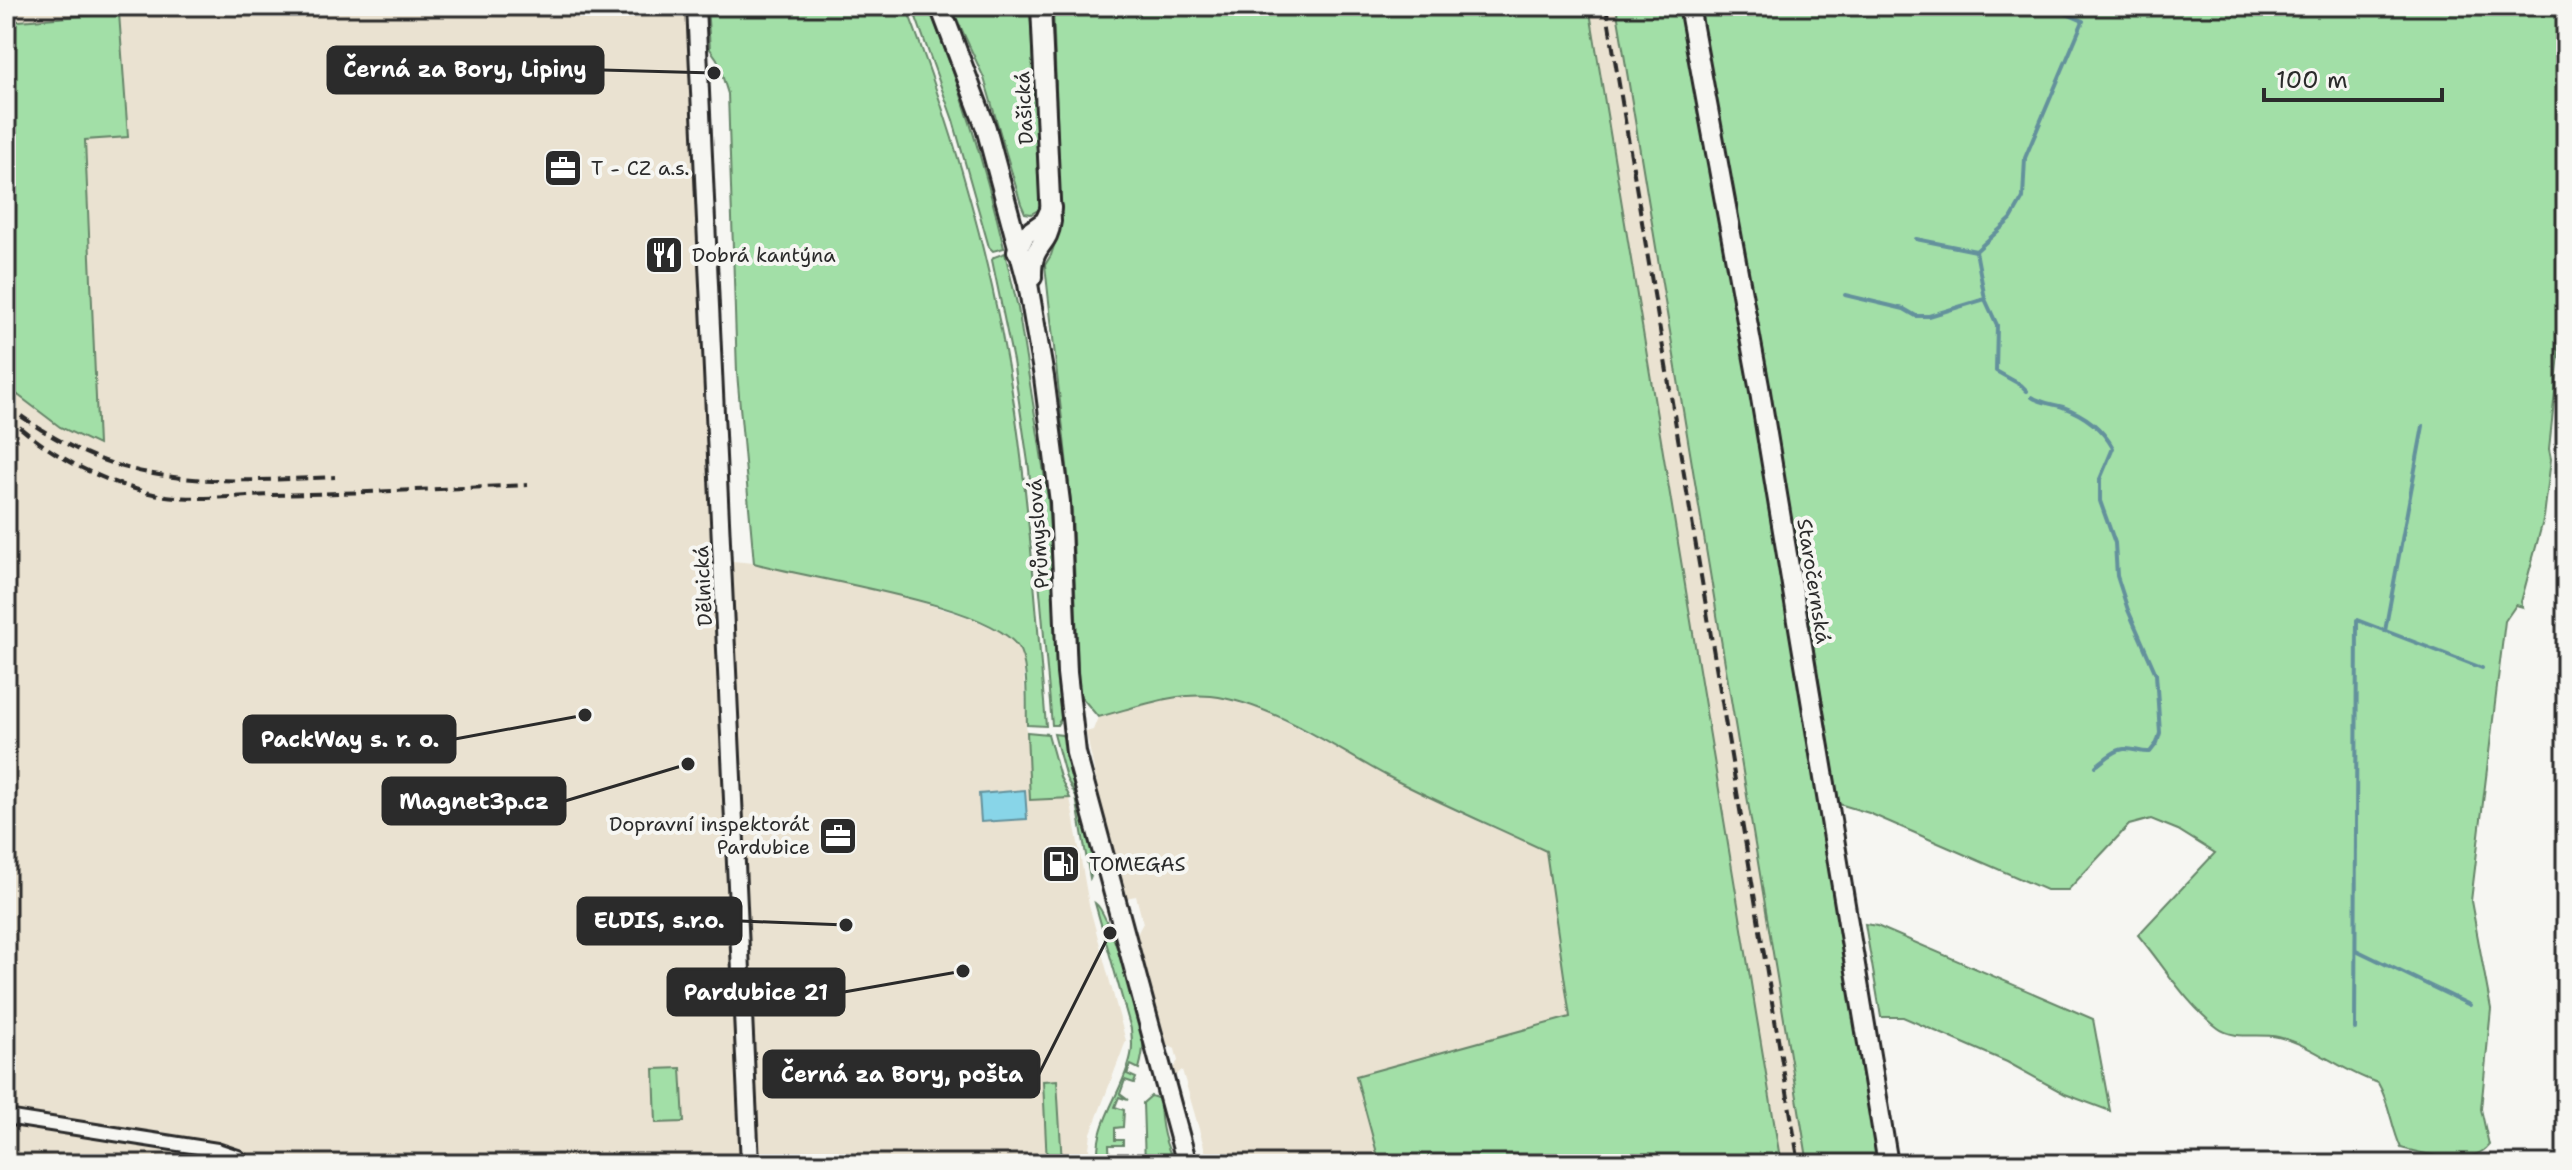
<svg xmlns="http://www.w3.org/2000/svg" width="2572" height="1170" font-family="'Shantell Sans',sans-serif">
<rect width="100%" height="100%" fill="#f6f6f2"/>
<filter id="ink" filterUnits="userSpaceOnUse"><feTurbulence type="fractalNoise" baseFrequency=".0125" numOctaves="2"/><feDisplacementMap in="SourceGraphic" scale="16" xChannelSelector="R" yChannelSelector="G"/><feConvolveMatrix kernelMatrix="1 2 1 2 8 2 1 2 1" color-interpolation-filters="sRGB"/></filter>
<g filter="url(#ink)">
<!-- built -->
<g fill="#eae2d1">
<polygon points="6,6 686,6 711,559 754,563 803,575 876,588 971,618 1005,634 1016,644 1023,656 1030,799 1070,798 1089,905 1126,1041 1091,1133 1089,1148 1091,1164 6,1164"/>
<polygon points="1589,6 1616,6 1808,1164 1781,1164"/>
<polygon points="1195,695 1214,696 1264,710 1460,813 1546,851 1570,1017 1357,1076 1380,1164 1209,1164 1182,1070 1175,1076 1173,1068 1178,1061 1175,1049 1167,1045 1136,936 1143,923 1136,896 1126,898 1104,817 1086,732 1093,730 1098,717 1175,697"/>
</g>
<!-- green -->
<g fill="#a2dfa7" stroke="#668569" stroke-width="2">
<path d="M707,6H906C956,137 995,272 1015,411C1030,515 1037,621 1046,726L1027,725C1026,704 1029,663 1018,647C989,603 808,579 754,563L737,373L728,94L717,59L710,49Z"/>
<path d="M912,6H928C960,84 985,166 1004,248L993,251L989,247L953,120Z"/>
<polygon points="951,6 1030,6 1040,209 1031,214 1025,213 1021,204 984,78"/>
<path d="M1053,6H1589L1781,1164H1380L1356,1076L1570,1017L1546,851C1493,826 1439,803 1387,776C1334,748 1272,703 1211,696C1174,692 1134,708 1098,717L1079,694L1072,511L1045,265L1051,255L1061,224Z"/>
<polygon points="1616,6 1679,6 1750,388 1878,1164 1808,1164"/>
<path d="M1699,6H2566V264L2557,342L2559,354L2549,449L2551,459L2544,517L2521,602L2523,607L2516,605L2505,621L2471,901L2491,1009L2481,1109L2489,1145C2471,1168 2426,1154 2401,1148C2391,1127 2390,1103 2378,1083C2342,1072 2314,1045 2278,1037C2260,1033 2233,1040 2218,1028C2186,1004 2164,966 2138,935L2215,853L2178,830L2151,819L2129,825L2068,890H2046L1869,813L1839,804L1769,384Z"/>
<polygon points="119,13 128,137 85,140 98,445 60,427 6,386 6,22"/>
<polygon points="1005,253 1018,308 1048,498 1062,717 1057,725 1052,725 1029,469 1013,361 992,260 994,257"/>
<polygon points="1027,732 1048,734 1060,777 1070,798 1030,800"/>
<path d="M1054,734L1062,735L1066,743C1072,772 1101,855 1090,878L1076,797L1066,778Z"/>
<path d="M1095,903C1109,912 1140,1016 1143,1038C1144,1048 1142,1058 1139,1069L1131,1065L1127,1074L1136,1078L1134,1083L1125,1080L1120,1094L1128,1100L1119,1097L1115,1107L1124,1110L1123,1127L1115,1128V1140H1123V1145H1109L1110,1164H1099C1092,1124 1124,1092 1131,1055C1133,1047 1132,1038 1131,1029Z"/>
<polygon points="1865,924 1877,926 2093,1019 2110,1111 2065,1094 2007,1062 1903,1017 1881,1017"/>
<polygon points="681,1068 684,1122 656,1123 654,1069"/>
<polygon points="1057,1080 1062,1164 1047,1164 1043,1081"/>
<path d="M1151,1096L1160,1099C1160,1122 1164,1145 1176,1164H1161L1159,1154L1148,1156L1149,1164H1145L1143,1103Z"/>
</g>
<!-- water -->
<polygon fill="#88d5e8" stroke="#63919c" stroke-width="2" points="1025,790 1027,819 981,822 979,794"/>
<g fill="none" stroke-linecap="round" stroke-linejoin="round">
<!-- stream -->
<g stroke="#63919c" stroke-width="4">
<polyline points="2136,6 2147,11"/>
<polyline points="1916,239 1976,251"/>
<polyline points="1845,295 1904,309 1916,316 1929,316 1985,299"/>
<polyline points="2027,391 2021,385 1996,371 1997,325 1985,299 1976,251 2011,219 2023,198 2025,158 2083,21 2048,6"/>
<path d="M2032,397C2041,403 2053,404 2063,407C2085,415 2102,428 2113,448L2100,479V501L2115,543L2117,576L2128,610L2156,674L2160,733L2157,743L2150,752C2141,753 2133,748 2124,749C2114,750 2104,760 2096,766"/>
<polyline points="2385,631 2423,426"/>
<polyline points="2356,950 2470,1005"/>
<polyline points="2355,1029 2357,620 2482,668"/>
</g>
<!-- minor casing -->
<g stroke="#2b2b2b" stroke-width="18">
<polyline id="minor" points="6,1117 217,1150 238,1157 245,1164"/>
</g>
<!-- tertiary casing -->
<g stroke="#2b2b2b" stroke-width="22">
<polyline id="tertiary" points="696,6 750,1164"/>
</g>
<!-- secondary casing -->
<g stroke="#2b2b2b" stroke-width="24">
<g id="secondary">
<polyline points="940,6 986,128 1028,284 1044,377 1060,502 1067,673 1076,753 1187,1164"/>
<polyline points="1689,6 1759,386 1888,1164"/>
<polyline points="1017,251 1025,235 1045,221 1051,208"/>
<path d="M1032,277C1031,243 1048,248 1051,221L1041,6"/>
</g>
</g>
<!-- minor -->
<use href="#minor" stroke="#f6f6f2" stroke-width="12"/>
<!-- tertiary -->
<use href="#tertiary" stroke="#f6f6f2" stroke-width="16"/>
<!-- secondary -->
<use href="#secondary" stroke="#f6f6f2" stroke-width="18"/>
<!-- rail -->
<g stroke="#2b2b2b" stroke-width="4" stroke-dasharray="12 6" stroke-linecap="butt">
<polyline points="1606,6 1799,1164"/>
<path d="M6,415C46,453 95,479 149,493C187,502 232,496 271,495C357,493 442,489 528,485"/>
<path d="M21,416C128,492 211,482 335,477"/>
</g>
</g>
</g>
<!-- icons -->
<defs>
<g id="office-square" transform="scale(2)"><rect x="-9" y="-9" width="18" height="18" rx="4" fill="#2b2b2b" stroke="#f6f6f2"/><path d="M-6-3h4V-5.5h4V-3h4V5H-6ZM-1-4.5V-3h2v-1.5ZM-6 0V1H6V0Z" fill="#fff"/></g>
<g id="restaurant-square" transform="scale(2)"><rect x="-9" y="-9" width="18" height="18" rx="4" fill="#2b2b2b" stroke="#f6f6f2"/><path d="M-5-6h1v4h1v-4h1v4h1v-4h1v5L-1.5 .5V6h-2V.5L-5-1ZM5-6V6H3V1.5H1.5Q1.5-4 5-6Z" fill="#fff"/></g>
<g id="fuel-square" transform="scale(2)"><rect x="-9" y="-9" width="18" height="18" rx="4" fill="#2b2b2b" stroke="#f6f6f2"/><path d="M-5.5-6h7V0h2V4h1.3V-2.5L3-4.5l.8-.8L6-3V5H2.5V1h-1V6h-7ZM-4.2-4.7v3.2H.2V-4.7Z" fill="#fff"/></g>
</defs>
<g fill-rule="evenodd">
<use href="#office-square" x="563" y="168"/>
<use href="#restaurant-square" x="664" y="255"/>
<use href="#office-square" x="838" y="836"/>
<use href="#fuel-square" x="1061" y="864"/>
</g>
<g text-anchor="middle" stroke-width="8" stroke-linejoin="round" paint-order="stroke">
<!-- street labels -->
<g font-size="20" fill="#2b2b2b" stroke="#f6f6f2">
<text transform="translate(1024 108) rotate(-93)" y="7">Dašická</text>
<text transform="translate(1038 534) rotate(-94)" y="7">Průmyslová</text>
<text transform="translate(1814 581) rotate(81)" y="7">Staročernská</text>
<text transform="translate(703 586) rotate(-93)" y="7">Dělnická</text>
</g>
<!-- poi labels -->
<g font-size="20" fill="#2b2b2b" stroke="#f6f6f2" text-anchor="start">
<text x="591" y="175">T - CZ a.s.</text>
<text x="692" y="262">Dobrá kantýna</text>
<text x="810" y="831" text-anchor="end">Dopravní inspektorát<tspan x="810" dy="23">Pardubice</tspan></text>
<text x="1089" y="871">TOMEGAS</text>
</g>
</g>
<!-- callouts -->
<path fill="none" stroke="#2b2b2b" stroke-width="3" d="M714 73L603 70M585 715L455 739M688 764L565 801M846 925L741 921M963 971L844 992M1110 933L1039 1074"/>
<g fill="#2b2b2b" stroke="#f6f6f2" stroke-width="3">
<circle cx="714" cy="73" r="8"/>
<circle cx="585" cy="715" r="8"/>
<circle cx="688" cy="764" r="8"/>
<circle cx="846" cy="925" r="8"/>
<circle cx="963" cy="971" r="8"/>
<circle cx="1110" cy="933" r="8"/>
</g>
<g fill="#2b2b2b" stroke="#2b2b2b" stroke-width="3">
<rect x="328" y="47" width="275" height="46" rx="8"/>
<rect x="244" y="716" width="211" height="46" rx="8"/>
<rect x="383" y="778" width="182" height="46" rx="8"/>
<rect x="578" y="898" width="163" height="46" rx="8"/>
<rect x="668" y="969" width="176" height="46" rx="8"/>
<rect x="764" y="1051" width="275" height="46" rx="8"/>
</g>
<g font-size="22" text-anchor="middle" font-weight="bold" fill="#fff">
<text x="465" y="77">Černá za Bory, Lipiny</text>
<text x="350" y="747">PackWay s. r. o.</text>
<text x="474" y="809">Magnet3p.cz</text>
<text x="659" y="928">ELDIS, s.r.o.</text>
<text x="756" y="1000">Pardubice 21</text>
<text x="902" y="1082">Černá za Bory, pošta</text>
</g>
<!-- margin -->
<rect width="2572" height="1170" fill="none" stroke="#f6f6f2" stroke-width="32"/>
<rect x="16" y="16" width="2540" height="1138" fill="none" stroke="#2b2b2b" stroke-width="3" filter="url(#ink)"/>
<!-- scale -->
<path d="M2264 88v12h178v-12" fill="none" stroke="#2b2b2b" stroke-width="4"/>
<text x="2276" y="88" font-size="24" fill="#2b2b2b" stroke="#f6f6f2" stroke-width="6" paint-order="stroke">100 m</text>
</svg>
